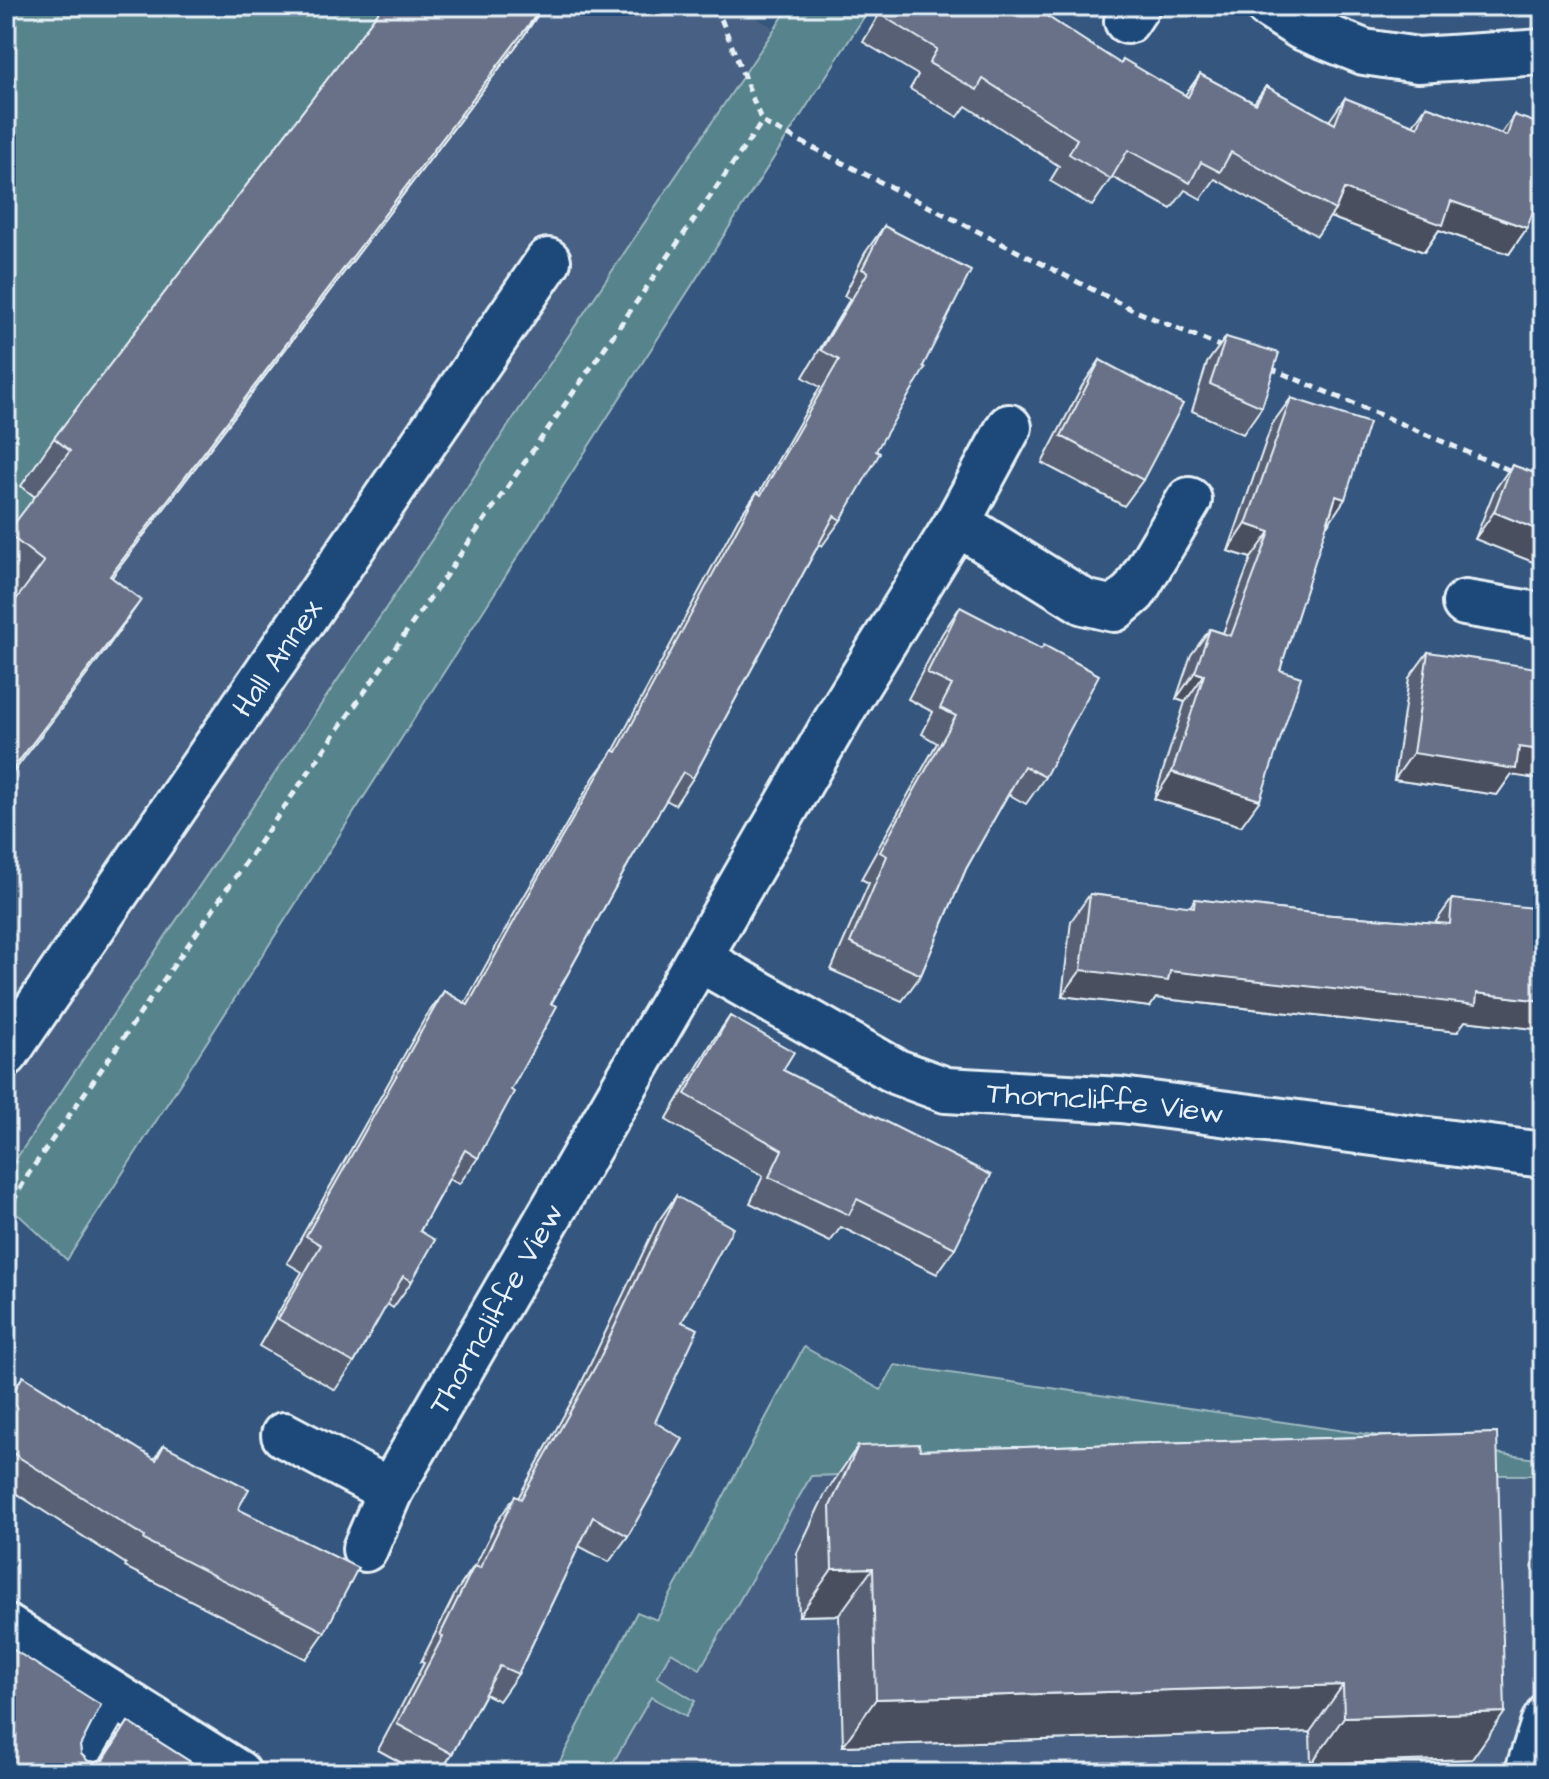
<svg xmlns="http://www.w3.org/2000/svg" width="1549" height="1779" font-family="'Architects Daughter',sans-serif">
<rect width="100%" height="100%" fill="#35567e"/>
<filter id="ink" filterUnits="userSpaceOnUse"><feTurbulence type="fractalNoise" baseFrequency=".0125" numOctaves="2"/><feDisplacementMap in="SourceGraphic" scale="16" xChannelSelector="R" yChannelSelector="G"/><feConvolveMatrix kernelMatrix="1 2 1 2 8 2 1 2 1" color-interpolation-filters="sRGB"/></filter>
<g filter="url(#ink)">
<!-- built -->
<g fill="#476183">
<polygon points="6,6 735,6 776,29 6,1174"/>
<polygon points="1543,1460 1543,1773 590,1773 656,1677 670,1652 700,1669 811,1476"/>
</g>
<!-- green -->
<g fill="#57838c" stroke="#a0bac2" stroke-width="2">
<polygon points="6,6 386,6 21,486 37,498 9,535 6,533"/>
<polygon points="790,6 871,6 67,1260 20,1216 6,1210 6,1174"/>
<polygon points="804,1347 881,1390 895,1365 1543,1460 1543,1475 905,1473 811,1476 700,1669 671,1652 657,1677 695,1701 686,1716 651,1697 607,1773 554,1773 637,1612 657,1620"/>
</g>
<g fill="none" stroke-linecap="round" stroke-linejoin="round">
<!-- service casing -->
<g stroke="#e8f1f8" stroke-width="32">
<g id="service">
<polyline points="77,1773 120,1699"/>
<polyline points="1518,1773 1536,1718 1543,1707"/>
</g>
</g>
<!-- minor casing -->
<g stroke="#e8f1f8" stroke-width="50">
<g id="minor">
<polyline points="1268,6 1301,27 1364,52 1418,60 1543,52"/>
<polyline points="1127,21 1137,6"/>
<polyline points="957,523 1084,602 1114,609 1134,592 1189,500"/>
<polyline points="1465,603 1543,616"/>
<path id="s1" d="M699,959L897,1072L946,1090L1121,1100L1543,1155"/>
<path id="s2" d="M6,1054L548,261"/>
<polyline points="284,1435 390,1491"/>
<path id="s3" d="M365,1549L390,1491L847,702L957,523L1009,427"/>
<polyline points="6,1627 238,1773"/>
</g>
</g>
<!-- path -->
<g stroke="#e8f1f8" stroke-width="5" stroke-dasharray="8 6" stroke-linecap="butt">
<polyline points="716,6 762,122 1131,309 1224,348"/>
<polyline points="1270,368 1514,472"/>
<polyline points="6,1214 29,1173 762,122"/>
</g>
<!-- service -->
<use href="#service" stroke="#1f4a7a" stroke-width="26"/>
<!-- minor -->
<use href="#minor" stroke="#1f4a7a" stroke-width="44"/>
</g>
<!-- wall -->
<g fill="#596175" stroke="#e8f1f8" stroke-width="2">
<polygon points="383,6 544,6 523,37 112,577 108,647 9,608 6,606 6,535 35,497 21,486 54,438"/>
<polygon points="884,6 1031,6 1120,64 1185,95 1200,74 1254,103 1266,86 1329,121 1345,98 1413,125 1426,106 1501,134 1514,115 1527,228 1509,254 1439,230 1424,252 1330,217 1317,236 1215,179 1201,199 1185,190 1171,209 1112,177 1092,206 1050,181 1059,166 966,106 958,117 910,89 918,75 863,42"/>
<polygon points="884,226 876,451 841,520 822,546 819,544 693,778 675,805 666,800 631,859 551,1004 478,1158 459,1184 449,1179 420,1231 412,1281 393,1308 387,1304 354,1363 335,1390 259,1346 302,1272 287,1263 425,1018 444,991 465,1003 519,905 594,777 614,750 738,519 757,492 759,493 820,387 803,377 850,299 844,296 865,253"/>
<polygon points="1226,337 1262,407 1243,434 1192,411 1207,363"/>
<polygon points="1100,360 1143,480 1124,506 1042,463 1082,386"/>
<polygon points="1291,398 1326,526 1280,670 1241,826 1154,799 1185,702 1176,699 1191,655 1210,629 1223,633 1251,558 1228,551 1272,424"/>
<polygon points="1512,465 1543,476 1475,539 1494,491"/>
<polygon points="960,607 1045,777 1026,804 1008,794 966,869 921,975 902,1001 831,970 869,883 861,879 937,743 922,734 933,712 908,699 942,634"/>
<polygon points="1428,652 1511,775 1497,795 1394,780 1409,678"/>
<polygon points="1090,894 1190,907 1195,899 1320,914 1435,923 1452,899 1543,930 1543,1030 1465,1021 1457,1032 1156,998 1150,1007 1062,996 1071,921"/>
<polygon points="730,1016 955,1248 937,1274 841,1227 830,1242 750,1203 763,1176 666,1120 712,1042"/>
<polygon points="676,1196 682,1322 655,1422 628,1536 609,1562 579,1546 518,1674 499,1701 485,1694 452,1754 439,1773 420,1773 378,1750 424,1663 421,1662 456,1592 474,1566 475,1566 496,1523 515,1496 518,1498 579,1388 657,1223"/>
<polygon points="23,1376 154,1459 164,1445 238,1509 325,1632 306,1659 125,1567 126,1564 6,1487 6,1401"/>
<polygon points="1497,1433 1472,1759 1311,1764 1310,1732 843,1746 839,1615 799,1616 797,1553 825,1494 858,1446 920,1450"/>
<polygon points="6,1645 80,1746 81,1754 88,1761 96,1762 102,1760 128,1722 208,1773 6,1773"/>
</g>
<!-- shaded-wall -->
<g fill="#494f5f" stroke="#e8f1f8" stroke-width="2">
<polygon points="543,6 523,37 77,623 110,576"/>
<polygon points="1344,189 1451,201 1527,228 1509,254 1439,230 1424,252 1330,217 1335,210"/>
<polygon points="1336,496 1345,499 1327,526"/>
<polygon points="1494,512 1543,532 1543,566 1475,539"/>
<polygon points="1246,524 1270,532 1251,558 1228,551"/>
<polygon points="141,600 108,647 6,782 6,778"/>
<polygon points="1195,672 1204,675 1185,702 1176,699"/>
<polygon points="1519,747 1543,750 1543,780 1511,775 1497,795 1394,780 1413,753"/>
<polygon points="1172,772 1260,800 1241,826 1154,799"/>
<polygon points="1081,970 1170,971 1477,993 1543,1001 1543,1030 1465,1021 1457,1032 1156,998 1150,1007 1062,996"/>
<polygon points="873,1568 839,1615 799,1616 832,1569"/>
<polygon points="1343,1685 1310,1732 843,1746 876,1699"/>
<polygon points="1505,1712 1472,1759 1311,1764 1344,1717"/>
</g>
<!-- building -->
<g fill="#687188" stroke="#e8f1f8" stroke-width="2">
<polygon points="383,6 543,6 110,576 141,600 6,778 6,613 44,562 7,533 70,451 54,438"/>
<polygon points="887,6 1031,6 1121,64 1123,59 1188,97 1200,74 1256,104 1266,86 1335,124 1345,98 1418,127 1426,106 1507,136 1514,115 1543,125 1543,183 1527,228 1451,201 1443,225 1344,189 1335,210 1231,152 1220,172 1201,162 1190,183 1128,150 1111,179 1069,154 1077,139 983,79 977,90 929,63 937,49 881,15"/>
<polygon points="884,226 971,271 923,366 925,368 876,451 880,453 841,520 834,516 693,778 683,772 631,859 551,1004 557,1006 511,1090 514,1092 478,1158 465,1150 420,1231 435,1240 412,1281 403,1276 354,1363 278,1319 321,1245 306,1236 444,991 468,1005 538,878 613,750 617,752 757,492 761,495 839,360 821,350 868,272 862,269"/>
<polygon points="1226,337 1279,353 1262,407 1210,384"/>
<polygon points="1100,360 1183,404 1143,480 1061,436"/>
<polygon points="1291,398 1369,423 1345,499 1336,496 1280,670 1301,677 1260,800 1172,772 1204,675 1195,672 1210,629 1231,636 1270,532 1246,524"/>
<polygon points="1512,465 1543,476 1543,532 1494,512"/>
<polygon points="960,607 1041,649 1044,645 1099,675 1045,777 1024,766 966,869 921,975 850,943 887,856 880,852 956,716 940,708 952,685 927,673"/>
<polygon points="1428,652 1543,669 1543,750 1519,747 1516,769 1413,753"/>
<polygon points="1090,894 1194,907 1195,899 1320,914 1450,924 1452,899 1542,909 1539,929 1543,930 1543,1001 1477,993 1476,1005 1170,971 1168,981 1081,970"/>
<polygon points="730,1016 794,1052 783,1070 991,1175 955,1248 857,1199 849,1215 769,1177 782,1150 685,1094"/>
<polygon points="676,1196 733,1228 682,1322 698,1329 655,1422 683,1439 628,1536 593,1517 518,1674 500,1666 452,1754 397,1724 443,1636 440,1635 474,1566 480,1568 515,1496 521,1499 598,1362"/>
<polygon points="23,1376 156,1460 164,1445 249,1489 238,1509 358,1568 325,1632 144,1540 145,1537 6,1449 6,1404"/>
<polygon points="1497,1433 1505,1712 1344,1717 1343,1685 876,1699 873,1568 832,1569 830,1506 858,1446 919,1444 920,1450"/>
<polygon points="6,1645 101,1705 80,1746 81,1754 88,1761 96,1762 104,1760 128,1722 208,1773 22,1773 6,1763"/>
</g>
</g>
<g text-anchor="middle" stroke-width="7" stroke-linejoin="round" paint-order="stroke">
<!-- street labels -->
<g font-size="30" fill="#e8f1f8" stroke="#1f4a7a">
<text dy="10" stroke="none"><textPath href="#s2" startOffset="480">Hall Annex</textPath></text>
<text dy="10" stroke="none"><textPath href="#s1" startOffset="440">Thorncliffe View</textPath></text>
<text dy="10" stroke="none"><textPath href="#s3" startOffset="274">Thorncliffe View</textPath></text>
</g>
</g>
<!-- margin -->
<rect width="1549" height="1779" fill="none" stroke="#1f4a7a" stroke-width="32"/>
<rect x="16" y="16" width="1517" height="1747" fill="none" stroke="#e8f1f8" stroke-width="3" filter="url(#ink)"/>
</svg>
